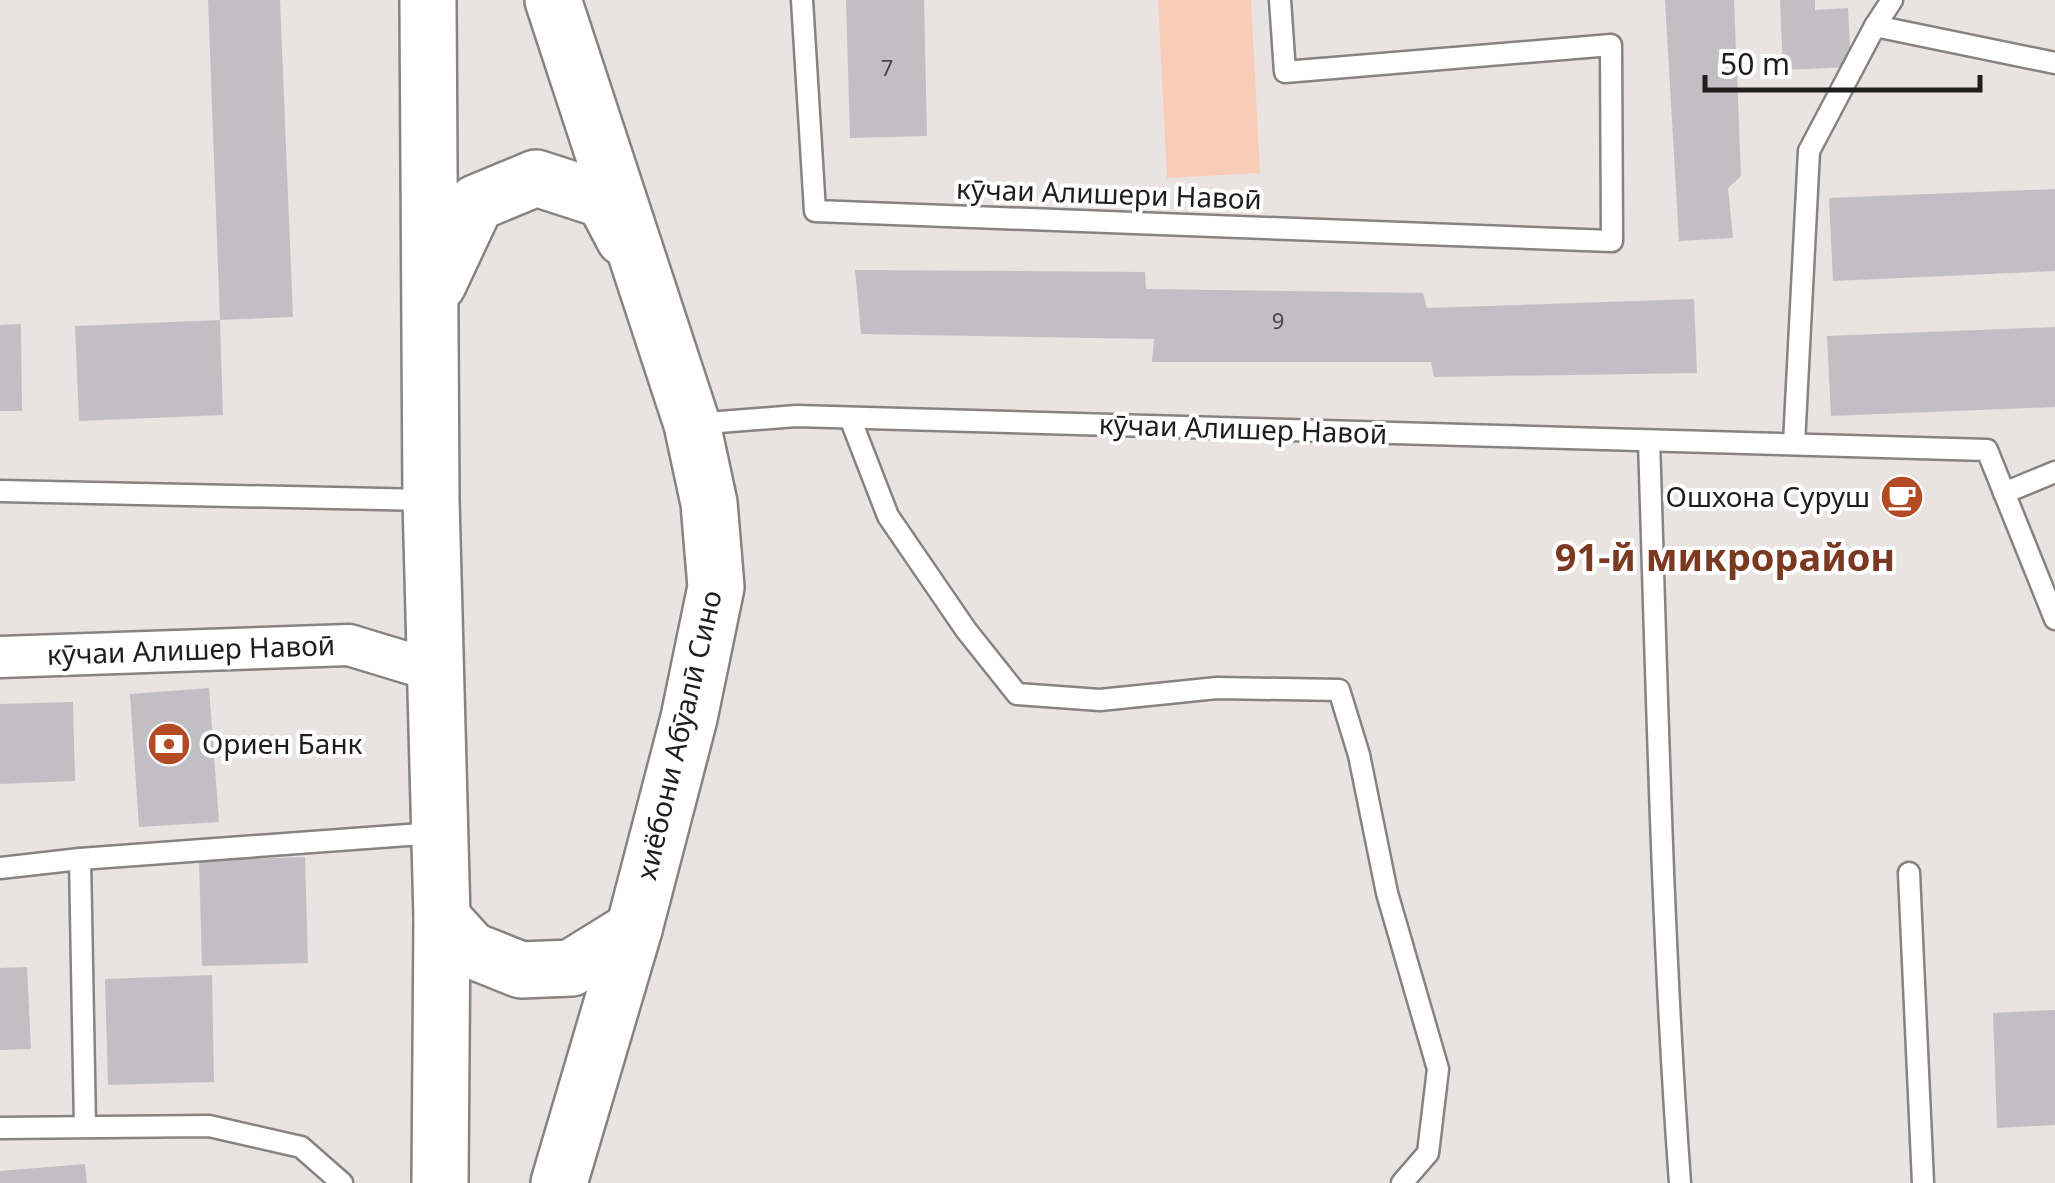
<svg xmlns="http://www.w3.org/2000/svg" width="2055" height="1183" font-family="'Noto Sans',sans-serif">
<rect width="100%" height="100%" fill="#e9e4e2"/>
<!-- green -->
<polygon fill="#facbb6" points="1158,0 1251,0 1260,173 1167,178"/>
<!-- building -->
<g fill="#c1bfc3">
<polygon points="208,0 280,0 293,317 220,320 223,415 79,421 75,326 220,320"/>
<polygon points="846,0 924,0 927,136 850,138"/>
<polygon points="1665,0 1734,0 1741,176 1728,188 1733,238 1679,241"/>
<polygon points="1780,0 1815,0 1815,10 1848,8 1851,67 1783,70"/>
<polygon points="2055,189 2055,271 1833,281 1829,198"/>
<polygon points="855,270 1145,272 1146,289 1423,293 1427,308 1694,299 1697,373 1434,377 1431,362 1152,362 1154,339 861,334"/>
<polygon points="21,324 22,411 0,411 0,325"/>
<polygon points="2055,327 2055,407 1831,416 1827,336"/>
<polygon points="209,688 219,822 139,827 130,694"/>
<polygon points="73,702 75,781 0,784 0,704"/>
<polygon points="305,857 308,963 202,966 199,860"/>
<polygon points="27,967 31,1049 0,1050 0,968"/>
<polygon points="212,975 214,1082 108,1085 105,979"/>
<polygon points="2055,1010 2055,1125 1997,1128 1993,1013"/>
<polygon points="85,1164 87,1183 0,1183 0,1171"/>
</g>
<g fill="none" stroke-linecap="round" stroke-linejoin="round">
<!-- lane casing -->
<g stroke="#878381" stroke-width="25">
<g id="lane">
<polyline points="802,0 815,211 1612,241 1611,45 1285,72 1280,0"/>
<polyline points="1875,26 1892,0"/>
<polyline points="850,418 888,516 966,630 1017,694 1100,700 1217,688 1339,690 1359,755 1387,893 1438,1069 1428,1153 1402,1183"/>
<polyline points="694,424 796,416 1987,450 2055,619"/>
<path d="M1649,441C1657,688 1662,936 1680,1183"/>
<polyline points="1794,444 1809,151 1875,26 2055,63"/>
<polyline points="0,491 428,500"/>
<polyline points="2004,493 2055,472"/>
<polyline points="0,868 80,859"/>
<polyline points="1909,873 1923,1183"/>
<polyline points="85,1126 80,859 435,833"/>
<polyline points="0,1128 209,1126 301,1147 342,1183"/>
</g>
</g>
<!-- street casing -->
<g stroke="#878381" stroke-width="45">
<polyline id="street" points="0,657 349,645 438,672"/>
</g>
<!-- secondary casing -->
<g stroke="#878381" stroke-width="60">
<g id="secondary">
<polyline points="428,0 431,500 442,918 440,1183"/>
<polyline points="553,0 692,424 709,503 716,587 689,718 634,929 559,1183"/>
<polyline points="438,284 476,203 536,178 604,200 624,238"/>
<polyline points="442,918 471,950 521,970 571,968 634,929"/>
</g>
</g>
<!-- lane -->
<use href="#lane" stroke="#fff" stroke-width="20"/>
<!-- street -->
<use href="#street" stroke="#fff" stroke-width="40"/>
<!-- secondary -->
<use href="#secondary" stroke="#fff" stroke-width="55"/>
</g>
<!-- icons -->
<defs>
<g id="cafe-disc" transform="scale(2.25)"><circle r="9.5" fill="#b24b24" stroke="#fff"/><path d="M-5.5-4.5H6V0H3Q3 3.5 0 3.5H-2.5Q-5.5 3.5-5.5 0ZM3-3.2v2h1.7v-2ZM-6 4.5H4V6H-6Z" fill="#fff"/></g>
<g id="bank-disc" transform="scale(2.25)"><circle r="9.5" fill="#b24b24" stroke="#fff"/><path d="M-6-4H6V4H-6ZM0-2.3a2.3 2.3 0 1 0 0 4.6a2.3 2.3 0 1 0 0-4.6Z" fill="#fff"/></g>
</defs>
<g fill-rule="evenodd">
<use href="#cafe-disc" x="1902" y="497"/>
<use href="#bank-disc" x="169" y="744"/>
</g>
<g text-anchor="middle" stroke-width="8" stroke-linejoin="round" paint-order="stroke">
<!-- number labels -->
<g font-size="22" fill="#484646">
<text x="887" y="76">7</text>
<text x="1278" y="329">9</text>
</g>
<!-- street labels -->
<g font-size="28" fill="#201e1d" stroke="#fff">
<text transform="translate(1109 194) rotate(2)" y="10">кӯчаи Алишери Навоӣ</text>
<text transform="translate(1243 429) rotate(2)" y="10">кӯчаи Алишер Навоӣ</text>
<text transform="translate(191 650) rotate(-2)" y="10">кӯчаи Алишер Навоӣ</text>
<text transform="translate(679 735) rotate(-77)" y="10">хиёбони Абӯалӣ Сино</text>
</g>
<!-- poi labels -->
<g font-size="28" fill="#201e1d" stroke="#fff" text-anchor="end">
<text x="1870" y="507">Ошхона Суруш</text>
<text x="202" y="754" text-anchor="start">Ориен Банк</text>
</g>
<!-- district labels -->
<g font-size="38" font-weight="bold" fill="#7c3921" stroke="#fff">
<text x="1725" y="571">91-й микрорайон</text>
</g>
</g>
<!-- scale -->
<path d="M1705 75v15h275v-15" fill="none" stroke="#201e1d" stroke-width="5"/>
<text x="1720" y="75" font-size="30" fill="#201e1d" stroke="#ffffff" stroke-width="8" paint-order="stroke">50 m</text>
</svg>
